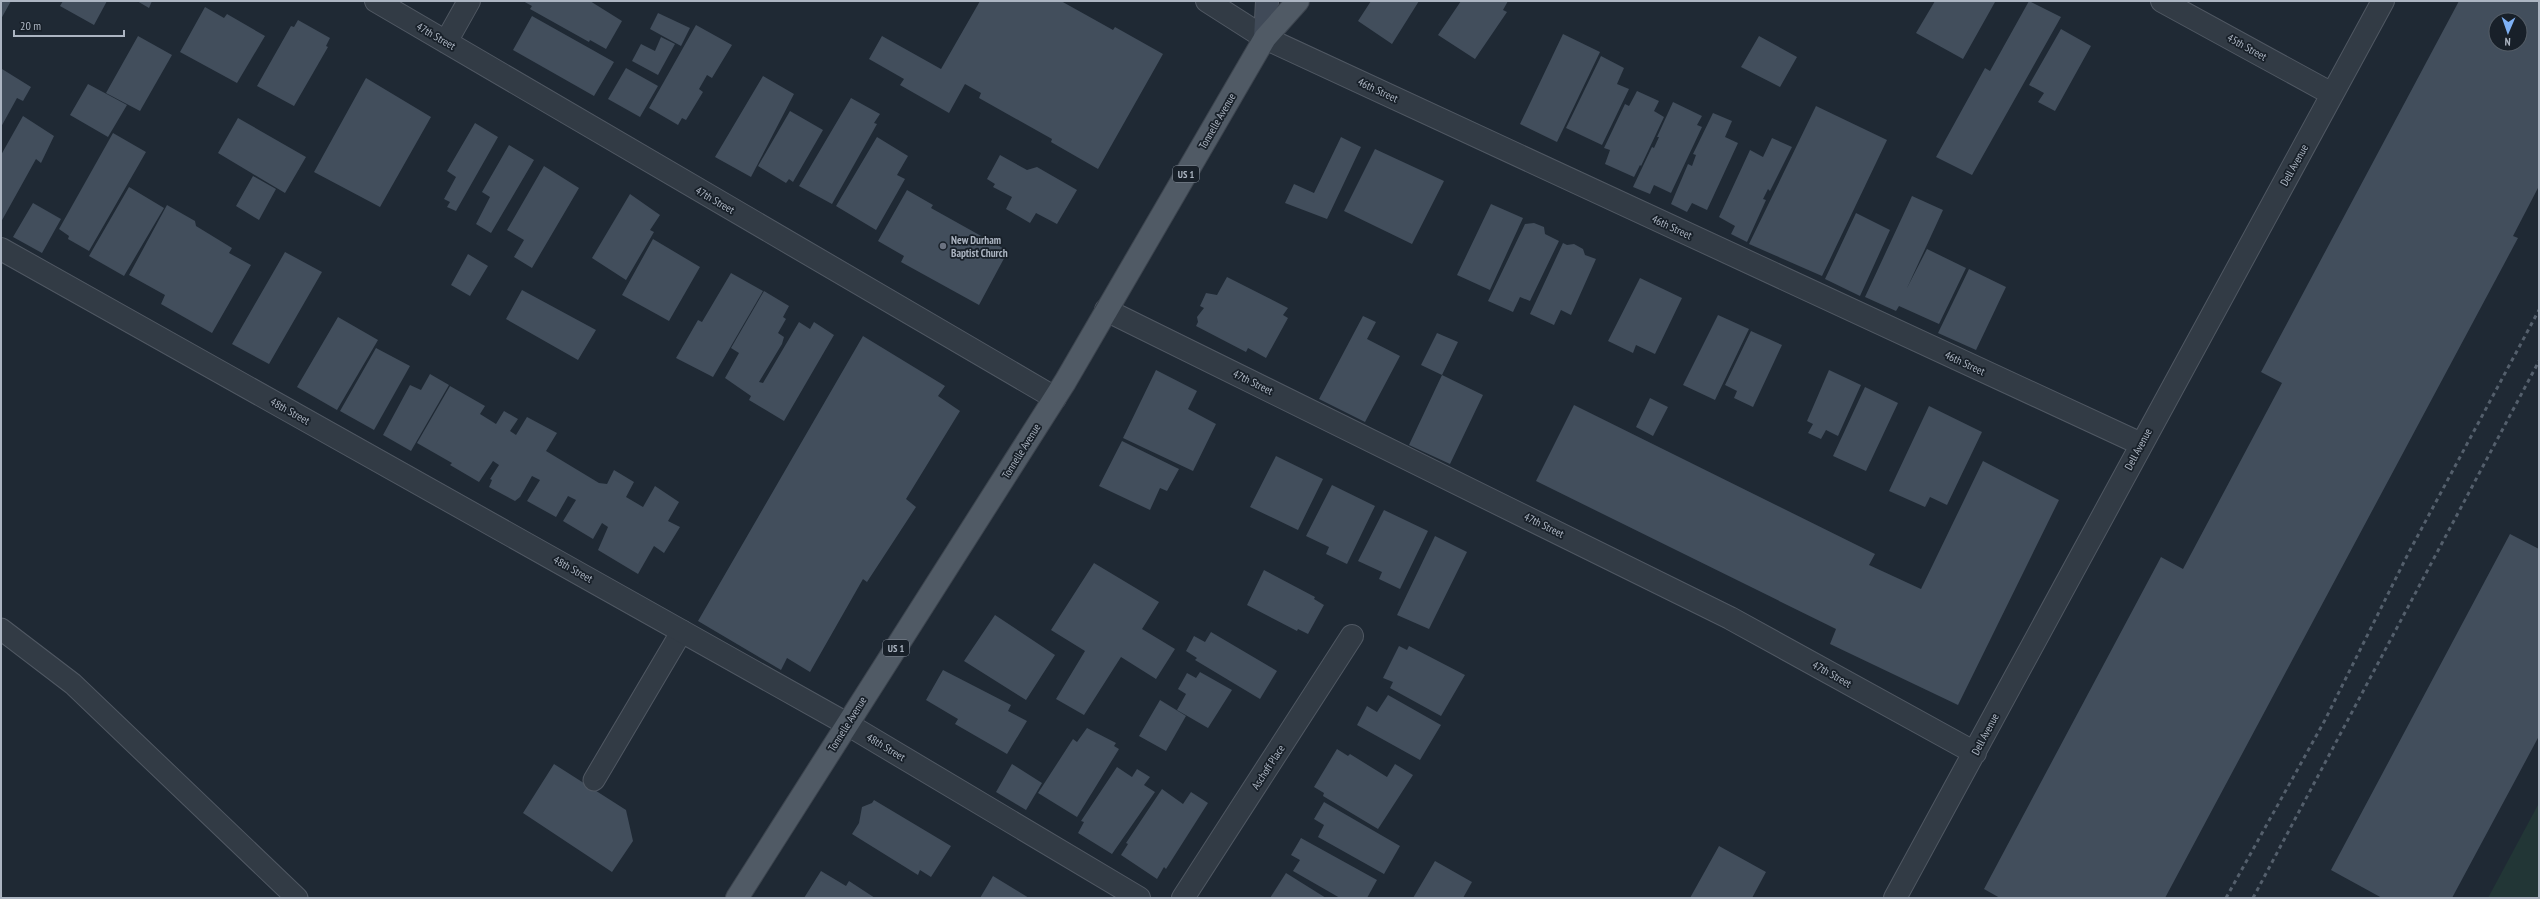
<svg xmlns="http://www.w3.org/2000/svg" width="2540" height="899" viewBox="0 0 2540 899" font-family="'PT Sans Narrow',sans-serif">
<style>
.green{fill:#223636}
.building{fill:#424e5c;fill-rule:evenodd}
.lines{fill:none;stroke-linecap:round;stroke-linejoin:round}
.lane-casing{stroke:#505863;stroke-width:23}
.street-casing{stroke:#505863;stroke-width:24}
.secondary-casing{stroke:#505863;stroke-width:24}
.primary-casing{stroke:#3c444e;stroke-width:24}
.lane{stroke:#323b45;stroke-width:21}
.street{stroke:#323b45;stroke-width:22}
.secondary{stroke:#404a58;stroke-width:22}
.primary{stroke:#505a65;stroke-width:22}
.rail{stroke:#545f6c;stroke-width:3;stroke-dasharray:4 4;stroke-linecap:butt}
.worship-dot{fill:#6b7280;stroke:#182029;stroke-width:1.5}
.labels{text-anchor:middle;stroke-width:3.5;stroke-linejoin:round;paint-order:stroke}
.shield{fill:#182029;stroke:#808894;stroke-width:1}
.shield-label{font-size:10px;font-weight:bold;fill:#acb5c2}
.street-label{font-size:11px;fill:#acb5c2;stroke:#182029}
.poi-label{font-size:11px;font-weight:bold;fill:#acb5c2;stroke:#182029;text-anchor:start}
</style>
<rect width="100%" height="100%" fill="#1f2934"/>
<path class="green" d="M2539 803V898H2488Z"/>
<path class="building" d="M1 1H11L1 19Z
M63 1H107L94 25 60 6Z
M137 1H152L149 8Z
M523 1H590L622 21 606 49 590 40 589 42 530 9 532 6Z
M980 1H1061L1113 30 1115 27 1163 54 1098 169 1051 142 1052 139 979 98 981 93 965 84 949 113 900 85 904 79 869 59 882 36 941 69Z
M1371 1H1419L1392 44 1358 21Z
M1461 1H1508L1503 10 1507 12 1475 59 1438 35Z
M1935 1 1995 2 1963 59 1916 33Z
M2029 1 2061 17 1972 175 1936 157 1985 68 1990 71Z
M2459 1H2539V186L2513 236 2518 238 2165 898H2000L1984 889 2161 557 2183 569 2282 383 2261 372ZM2496 20H2520V44H2496Z
M205 7 224 18 227 14 265 36 237 83 180 52Z
M658 13 690 28 681 46 650 29Z
M532 16 614 62 594 96 513 50Z
M298 20 330 38 326 46 328 47 294 106 257 86 291 26 294 27Z
M696 25 732 45 712 78 707 75 699 89 703 92 686 120 682 118 678 125 649 108Z
M2061 29 2091 46 2055 111 2038 102 2044 93 2029 85Z
M1563 34 1600 52 1557 142 1520 124Z
M138 36 172 55 140 111 106 93Z
M1759 36 1797 57 1780 87 1741 67Z
M661 37 675 44 658 75 632 61 641 44 655 51Z
M1601 56 1624 68 1617 84 1629 89 1602 145 1566 128Z
M626 68 658 86 640 117 608 99Z
M2 69 31 87 23 101 17 98 1 127Z
M763 76 794 94 751 177 715 157Z
M366 78 431 117 380 207 314 172Z
M88 84 127 105 108 137 70 115Z
M1637 91 1659 101 1654 111 1664 117 1641 166 1640 165 1634 177 1605 164 1610 150 1604 148 1625 104 1629 106Z
M851 98 880 114 874 123 877 124 832 204 799 186Z
M1673 102 1702 116 1697 125 1702 127 1671 193 1654 185 1650 194 1633 187 1652 147 1654 148 1659 137H1657Z
M1816 106 1887 140 1822 276 1749 244Z
M790 111 823 130 793 182 789 179 786 183 758 166Z
M1713 113 1732 121 1725 137 1738 143 1707 210 1692 203 1687 212 1671 204 1688 164 1692 166 1696 155 1693 154Z
M23 116 54 136 41 163 36 159 1 222V155Z
M238 118 306 157 285 193 218 153Z
M475 123 498 137 456 211 447 207 450 202 444 199 456 177 447 171Z
M113 133 146 152 89 251 68 239 69 236 59 229Z
M877 137 908 156 897 175 905 179 876 230 836 206Z
M1341 137 1361 147 1327 219 1285 203 1294 184 1314 193Z
M1772 138 1792 147 1770 191 1768 189 1763 199 1766 200 1747 242 1731 234 1735 226 1719 217 1750 150 1763 157Z
M509 145 534 160 491 233 476 224 490 197 482 192Z
M1375 149 1444 181 1412 244 1344 211Z
M1000 155 1027 170 1037 167 1077 190 1057 224 1036 213 1030 223 1006 209 1012 197 993 187 995 184 987 179Z
M544 166 579 188 532 268 514 257 524 240 507 230Z
M253 176 276 189 259 220 236 206Z
M129 187 164 208 124 276 89 256Z
M907 190 933 205 931 208 1008 251 979 305 901 262 904 256 878 241Z
M630 194 660 215 650 230 654 232 626 280 592 258Z
M1912 196 1943 210 1907 288 1927 249 1966 268 1939 324 1899 306 1896 311 1865 297Z
M33 203 61 219 42 253 13 237Z
M1491 204 1523 218 1490 290 1457 275Z
M167 205 195 221 196 226 232 248 229 253 251 265 212 333 161 304 165 295 129 275Z
M1856 213 1890 230 1860 296 1825 279Z
M1534 223 1544 227 1545 234 1559 241 1530 301 1520 297 1513 312 1488 301 1525 224Z
M653 239 700 267 669 321 622 295Z
M1563 243 1567 245 1574 244 1583 249 1585 255 1596 259 1571 315 1561 310 1554 325 1530 314Z
M285 252 322 272 269 364 232 344Z
M468 254 488 266 470 296 451 285Z
M1969 269 2006 287 1976 350 1938 333Z
M731 273 763 291 713 377 676 358 698 320 702 322Z
M1227 277 1288 308 1283 315 1288 318 1266 358 1248 348 1246 352 1196 326 1198 322 1197 317 1204 308 1200 306 1206 293 1217 295Z
M1640 278 1682 298 1655 354 1636 345 1633 353 1608 341Z
M522 290 596 330 578 360 506 319Z
M764 291 789 306 783 317 786 319 778 333 784 337 782 344 759 382 763 383 799 322 810 329 814 322 834 335 784 421 749 400 751 396 725 378 739 353 731 348Z
M1718 315 1749 329 1715 400 1683 385Z
M1363 316 1376 322 1367 339 1400 356 1365 422 1319 399Z
M338 317 378 340 337 410 297 387Z
M1751 331 1782 345 1753 407 1734 398 1737 391 1725 385Z
M1437 333 1458 342 1442 375 1483 395 1450 464 1409 445 1442 375 1421 365Z
M863 336 945 386 938 396 960 411 906 499 916 507 867 582 863 579 810 672 787 658 781 670 698 621Z
M376 348 410 366 374 430 340 411Z
M1156 370 1197 391 1188 409 1216 424 1193 471 1123 438Z
M1829 370 1861 385 1838 436 1826 430 1821 439 1808 433 1813 424 1807 421Z
M430 374 449 385 411 451 383 435 410 385 421 390Z
M450 386 485 406 480 414 496 424 504 411 518 419 510 431 516 435 527 417 557 433 546 451 599 483 607 484 614 470 634 482 626 497 643 507 655 486 679 502 668 521 680 527 664 553 654 546 638 574 598 550 608 527 602 523 593 539 563 521 576 500 568 496 556 517 527 501 540 480 532 476 520 497 515 501 489 487 492 480 490 479 499 465 493 461 479 482 450 465 452 463 417 443Z
M1865 387 1898 403 1866 471 1833 456Z
M1650 398 1668 407 1653 436 1636 427Z
M1574 405 1875 554 1869 565 1921 589 1983 461 2059 500 1958 705 1830 644 1836 629 1536 481Z
M1929 406 1982 432 1947 505 1930 497 1925 507 1889 491Z
M1122 441 1179 469 1167 491 1160 488 1150 510 1099 486Z
M1276 456 1323 479 1298 530 1250 507Z
M1332 485 1375 506 1347 564 1326 554 1329 547 1306 536Z
M1384 510 1428 531 1400 589 1379 579 1382 572 1358 561Z
M2510 534 2539 549V736L2452 898H2382L2331 870Z
M1435 536 1467 552 1429 629 1397 615Z
M1094 563 1159 602 1142 629 1175 649 1156 679 1121 657 1084 715 1056 699 1085 651 1051 630Z
M1264 570 1315 597 1314 599 1324 605 1308 634 1298 629 1297 631 1247 605Z
M995 615 1055 655 1026 700 964 661Z
M1211 632 1277 671 1260 699 1195 660 1197 658 1186 651 1194 636 1205 642Z
M1399 646 1407 650 1409 646 1465 675 1441 716 1390 688 1393 682 1383 678Z
M943 670 1011 705 1008 711 1027 721 1007 754 955 724 958 719 926 700Z
M1200 672 1232 690 1208 728 1177 710 1186 694 1178 689 1187 673 1196 678Z
M1388 695 1441 725 1420 760 1357 725 1367 706 1377 712Z
M1160 700 1186 716 1166 751 1139 736Z
M1087 728 1116 743 1114 746 1119 749 1077 817 1038 793 1073 739 1077 742Z
M1337 749 1348 756 1350 754 1387 777 1395 764 1413 775 1378 829 1323 796 1324 793 1314 787Z
M554 764 626 810 633 841 612 872 523 813Z
M1012 764 1042 783 1026 810 996 792Z
M1117 767 1132 777 1137 769 1150 777 1144 785 1155 792 1112 854 1078 833 1084 822 1081 821Z
M1162 789 1183 804 1191 792 1208 803 1166 869 1164 867 1157 879 1121 855 1128 844 1126 843Z
M874 800 951 846 931 877 920 870 918 875 852 834 859 823 862 807 872 803Z
M1324 802 1400 846 1384 874 1318 837 1324 825 1314 819Z
M1301 838 1377 880 1367 898H1340L1293 871 1300 860 1291 855Z
M1719 846 1766 872 1752 898H1690Z
M1435 861 1472 882 1463 898H1413Z
M821 871 846 886 849 881 875 898H804Z
M1286 873 1326 898H1270Z
M993 876 1029 898H980Z"/>
<g class="lines">
<defs>
<path id="lane" d="M1 629 73 684 297 898
M594 780 682 631"/>
<path id="street" d="M376 1 1055 398
M1207 1 1265 38 2141 444
M2162 1 2332 94
M446 42 469 1
M1 249 847 724 1139 898
M1106 310 1730 618 1975 753
M1183 898 1352 636
M1895 898 2383 1"/>
<path id="secondary" d="M1265 38 1267 1"/>
<path id="primary" d="M737 898 1065 382 1265 38 1298 1"/>
</defs>
<use href="#lane" class="lane-casing"/>
<use href="#street" class="street-casing"/>
<use href="#secondary" class="secondary-casing"/>
<use href="#primary" class="primary-casing"/>
<use href="#lane" class="lane"/>
<use href="#street" class="street"/>
<use href="#secondary" class="secondary"/>
<use href="#primary" class="primary"/>
<path class="rail" d="M2226 898 2325 720 2409 552 2539 310
M2253 898 2539 361"/>
</g>
<circle class="worship-dot" cx="943" cy="246" r="4"/>
<g class="labels">
<g class="shield">
<rect x="1173" y="166" width="26" height="16" rx="3"/>
<rect x="883" y="640" width="26" height="16" rx="3"/>
</g>
<g class="shield-label">
<text x="1186" y="178">US 1</text>
<text x="896" y="652">US 1</text>
</g>
<g class="street-label">
<text transform="translate(436 36) rotate(30)" y="4">47th Street</text>
<text transform="translate(2247 47) rotate(29)" y="4">45th Street</text>
<text transform="translate(1378 90) rotate(25)" y="4">46th Street</text>
<text transform="translate(1217 121) rotate(-60)" y="4">Tonnelle Avenue</text>
<text transform="translate(2294 165) rotate(-61)" y="4">Dell Avenue</text>
<text transform="translate(715 200) rotate(30)" y="4">47th Street</text>
<text transform="translate(1672 227) rotate(25)" y="4">46th Street</text>
<text transform="translate(1965 363) rotate(25)" y="4">46th Street</text>
<text transform="translate(1253 382) rotate(26)" y="4">47th Street</text>
<text transform="translate(290 411) rotate(29)" y="4">48th Street</text>
<text transform="translate(2138 449) rotate(-62)" y="4">Dell Avenue</text>
<text transform="translate(1021 451) rotate(-58)" y="4">Tonnelle Avenue</text>
<text transform="translate(1544 525) rotate(26)" y="4">47th Street</text>
<text transform="translate(573 569) rotate(29)" y="4">48th Street</text>
<text transform="translate(1832 674) rotate(29)" y="4">47th Street</text>
<text transform="translate(847 724) rotate(-58)" y="4">Tonnelle Avenue</text>
<text transform="translate(1985 734) rotate(-62)" y="4">Dell Avenue</text>
<text transform="translate(886 747) rotate(31)" y="4">48th Street</text>
<text transform="translate(1268 767) rotate(-57)" y="4">Aschoff Place</text>
</g>
<g class="poi-label">
<text x="951" y="244">New Durham<tspan x="951" dy="13">Baptist Church</tspan></text>
</g>
</g>
<rect width="2540" height="899" fill="none" stroke="#acb5c2" stroke-width="4"/>
<g transform="translate(2508 32) rotate(182)"><circle r="19" fill="#182029" stroke="#535c66"/>
<path d="M0-3L7 15L0 10L-7 15Z" fill="#7eb1f5"/>
<text y="-6" font-size="11" font-weight="bold" text-anchor="middle" fill="#acb5c2">N</text>
</g>
<path d="M14 30v6h110v-6" fill="none" stroke="#acb5c2" stroke-width="2"/>
<text x="20" y="30" font-size="12" fill="#acb5c2" stroke="#182029" stroke-width="3" paint-order="stroke">20 m</text>
</svg>
